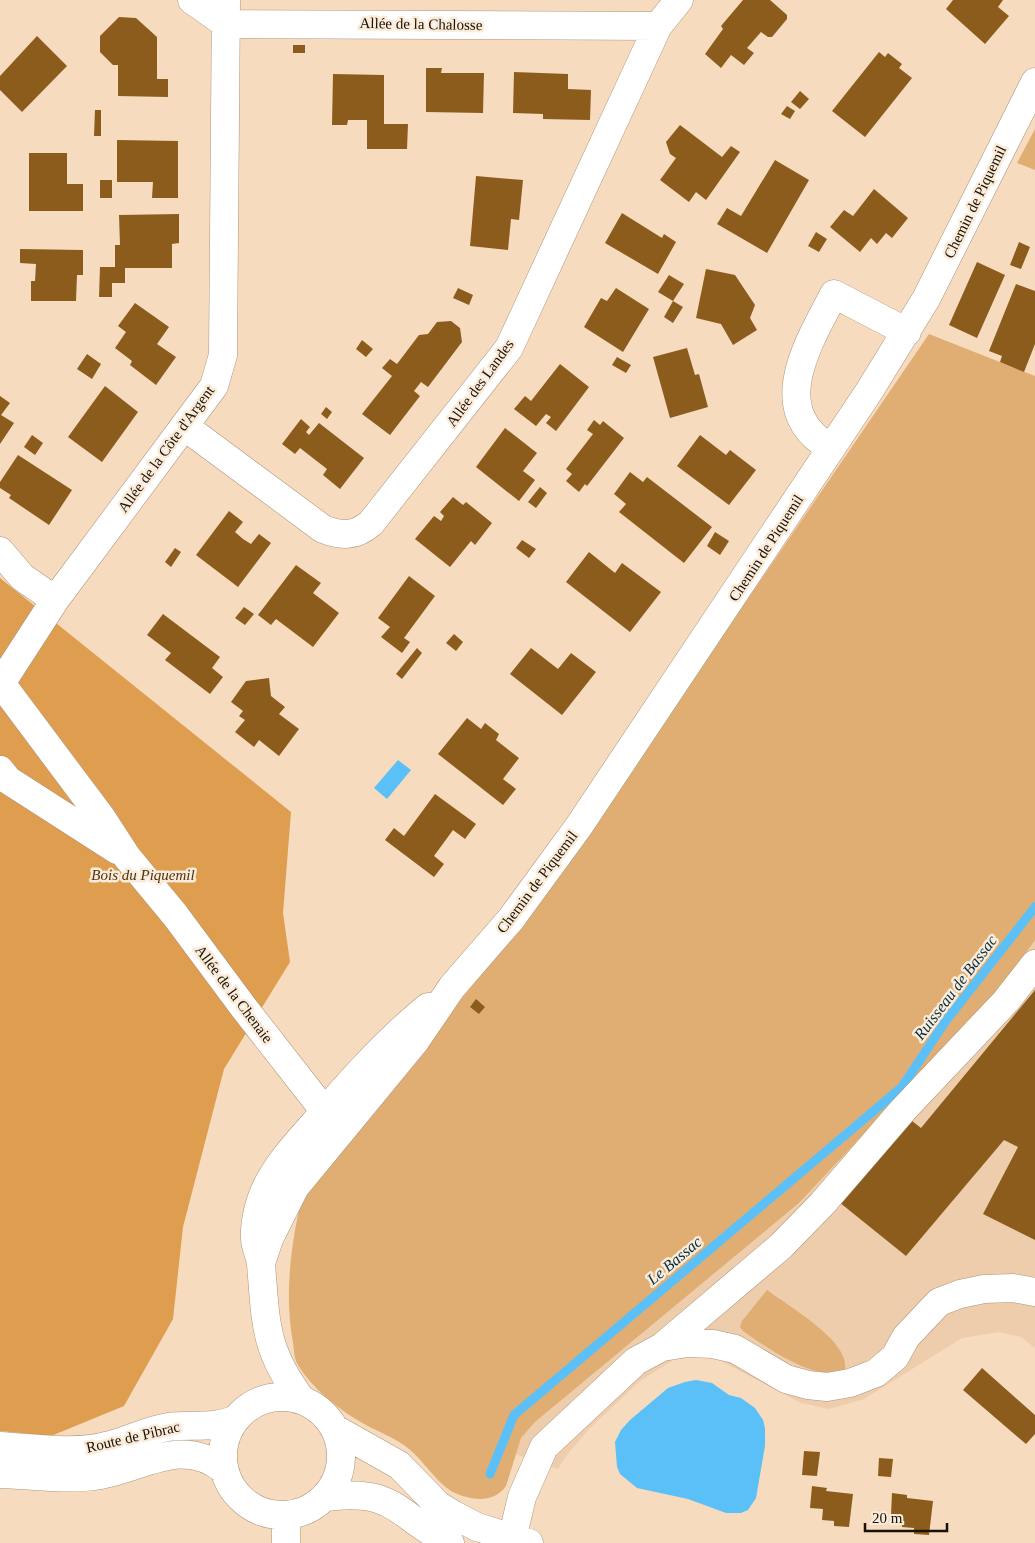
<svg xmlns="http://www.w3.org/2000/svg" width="1035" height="1543" viewBox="0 0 1035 1543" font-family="'Times New Roman',serif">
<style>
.built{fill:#edcdab}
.green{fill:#e0ad73}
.forest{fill:#df9e4f}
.water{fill:#5bc0f7}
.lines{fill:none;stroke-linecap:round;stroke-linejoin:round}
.stream{stroke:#5bc0f7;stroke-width:9}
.building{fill:#8c5c1d}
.minor-casing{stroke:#ad957a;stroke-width:29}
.minor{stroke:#fff;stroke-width:28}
.labels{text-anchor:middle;stroke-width:5;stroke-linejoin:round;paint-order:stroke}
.street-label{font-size:15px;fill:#1a1107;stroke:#fbebd9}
.park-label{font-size:15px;font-style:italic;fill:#4d3210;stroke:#fbebd9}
.water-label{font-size:16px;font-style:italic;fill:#002d43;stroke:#fbebd9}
</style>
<rect width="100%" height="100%" fill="#f6dbbf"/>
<path class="built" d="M1035 940V1348L1021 1337 999 1332 962 1338 864 1399 829 1409 801 1403 719 1360 706 1356 675 1359 640 1381 589 1429 566 1456 558 1469 515 1454 521 1438 535 1422 799 1203 999 990Z"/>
<path class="green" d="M1035 129V170L1017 163Z
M929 334 1035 376V940L999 990 799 1203 535 1422 521 1438 506 1486C494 1503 473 1501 455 1493 439 1486 423 1460 409 1449 395 1437 375 1431 359 1421 337 1408 311 1387 298 1365 294 1359 294 1349 293 1343 284 1294 291 1244 302 1196L544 897Z
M767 1290C788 1306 850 1341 845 1369 821 1386 764 1346 743 1331L740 1327 742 1321Z"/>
<path class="forest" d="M0 578 291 812 283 913 290 962 224 1069 183 1227 173 1319 124 1406 51 1436 0 1431Z"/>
<path class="water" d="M398 760 411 770 387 799 374 788Z
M696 1380 712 1383 729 1395 741 1398 755 1408 763 1420 765 1428V1446L756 1498 748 1510 741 1513H726L688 1499 637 1488 620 1474 617 1467 615 1442 621 1430 630 1420 668 1388 685 1382Z"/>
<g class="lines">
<path class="stream" d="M490 1474 514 1415 902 1087 945 1022 1035 907"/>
</g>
<path class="building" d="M743 0H770L787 15V19L772 37H768L761 32 747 48 754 53 744 65 731 55 721 68 705 54 723 29 721 26Z
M953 0H1003L998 7 1009 16 985 44 946 9Z
M119 17 136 18 157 37V79H168V97L118 96V65H113L100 52V36Z
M37 36 67 66 22 112 0 90V76Z
M293 45H305V53H293Z
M879 52 885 57 888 53 902 64 899 68 912 78 865 137 832 111Z
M426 68H442L441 73H484L483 113 426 112Z
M514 72 568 74V89L591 90 590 120 543 119V114L513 113Z
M333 74 384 75V124H408L407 149H367V120H348L347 125H332Z
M800 91 809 99 800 109 791 102Z
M787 106 795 111 790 119 781 114Z
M95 110H101V136H94Z
M680 125 722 157 731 146 740 152 706 200 696 192 689 202 660 180 676 158 670 154 666 142Z
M117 140 178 141V198H152L153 182H117Z
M29 153H67V184H83V211H29Z
M775 160 809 180 767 253 717 224 727 208 741 216Z
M476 176 523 180 519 220 511 219 508 250 470 246Z
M100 180H112V198H100Z
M874 189 908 218 892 238 886 233 877 244 871 238 860 252 830 227 844 210 853 216Z
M622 213 662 238 664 234 676 242 658 274 605 243Z
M179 214V243L172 244V268H125V283H112V297H99L100 267H115V245H120L119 215Z
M816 232 827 239 819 252 808 246Z
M1019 242 1030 247 1021 269 1010 265Z
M20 249 83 250V275H77L76 301H31V281H35L36 264 20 263Z
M977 262 1005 275 977 338 949 325Z
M706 269 735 275 755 305 750 318 757 330 733 345 721 324 696 318Z
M669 275 684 284 673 301 658 292Z
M1016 284 1035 291V344L1024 372 1000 362 1002 356 989 351Z
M458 288 473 295 469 305 453 298Z
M616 288 649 309 623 352 584 327 601 298 607 301Z
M673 301 683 307 673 323 664 317Z
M135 303 169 327 157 344 176 357 156 385 130 365 132 361 115 348 126 332 118 326Z
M451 321 460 328 462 342 428 387 421 382 414 391 420 396 390 435 362 414 392 376 382 368 390 359 397 364 419 335 428 334 437 322Z
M362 340 373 349 366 357 356 349Z
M687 348 695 375 699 374 708 407 670 418 653 357Z
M87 354 101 364 92 379 77 369Z
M617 357 631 365 626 373 612 365Z
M560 364 589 387 556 431 546 423 551 417 546 414 536 426 514 409 525 396 531 401Z
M105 386 138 412 102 462 68 437Z
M0 396 10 403 1 415 14 423 0 444Z
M326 407 332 412 327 419 321 414Z
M301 419 310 427 306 432 309 435 319 423 364 458 340 489 323 475 327 469 300 448 295 454 282 444Z
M594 420 600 425 603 421 624 438 587 486 585 484 579 492 566 481 572 474 566 469 593 434 587 430Z
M505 428 537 453 523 471 535 480 519 501 476 467Z
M32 435 43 443 35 455 24 447Z
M700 435 726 455 730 450 756 470 729 505 677 466Z
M18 455 72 490 49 525 9 498 11 495 0 488V482Z
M630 472 643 482 647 477 712 527 684 563 619 512 626 504 614 494Z
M540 487 547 493 536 508 528 502Z
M453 497 463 505 466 502 492 523 475 545 471 541 450 567 415 539 434 516 441 521 444 516 440 512Z
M229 511 243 522 235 532 243 539 251 544 259 534 271 543 238 587 196 555Z
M715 532 729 541 720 555 707 546Z
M522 540 536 549 529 558 516 548Z
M175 548 181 552 171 567 165 562Z
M589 552 615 573 622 563 661 592 630 632 566 582Z
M296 565 321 583 313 593 339 613 313 647 276 619 271 625 258 615Z
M409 576 435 596 404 638 410 642 402 653 381 637 390 627 378 618Z
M244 607 254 614 245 625 235 618Z
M163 614 220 657 212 668 223 677 210 694 165 660 171 653 147 635Z
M454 634 463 642 456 651 446 643Z
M417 648 422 653 402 679 396 674Z
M531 648 558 669 571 653 596 672 562 715 510 674Z
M269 678 271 696 285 707 279 714 299 729 279 756 259 740 254 747 235 732 245 720 239 716 243 711 231 702 246 681Z
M467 718 481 729 485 723 499 734 496 740 519 758 503 779 516 789 503 805 438 754Z
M435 794 476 824 465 839 453 830 434 856 444 864 434 877 385 840 394 828 404 836Z
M1035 990V1240L983 1214 1018 1147 1004 1140 906 1256 839 1202 907 1117 921 1128Z
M476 999 485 1007 479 1014 470 1007Z
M982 1368 1035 1415V1434L1026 1444 963 1390Z
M804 1451 820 1452 817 1476 802 1475Z
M879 1458 893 1459 891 1477 878 1476Z
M812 1486 827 1488 826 1491 853 1494 849 1527 834 1526V1521L822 1520 823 1509 810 1508Z
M892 1493 907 1495V1498L933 1501 929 1535 914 1534V1528L902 1527 903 1517 891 1515Z"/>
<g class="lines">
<defs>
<path id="minor" d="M192 0 226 24 658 26
M184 426 323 529C341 536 355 537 371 523L509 348 658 26 679 0
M831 448C765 411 809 342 834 294L907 332
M0 551 22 577 55 600
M0 682 101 817 127 857 175 915 244 1008 319 1104 346 1124
M0 685 55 600 214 386 223 355 226 0
M0 770 8 780 117 850
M261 1263 269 1239 295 1187 416 1040 452 987 511 919 579 826 868 393 926 299 1035 82
M662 1347 781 1246 822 1204 903 1110 1006 1001 1035 964
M223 1456a59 59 0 1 1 118 0a59 59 0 1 1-118 0Z
M301 1399C264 1349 266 1323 261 1264 260 1255 255 1247 255 1238 254 1224 259 1203 265 1190 276 1166 294 1146 312 1126 348 1084 385 1042 428 1007
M335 1429 399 1465 438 1505 454 1515 477 1527 529 1543
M0 1446C35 1448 76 1455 110 1445 130 1440 148 1430 168 1427 191 1424 215 1429 236 1419
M0 1474C30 1475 63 1480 93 1476 139 1471 181 1434 224 1470
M326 1497C396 1488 396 1515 450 1543
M286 1515V1543
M512 1539 522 1497 544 1447 636 1361 662 1347 688 1343 713 1344 735 1349 786 1379 808 1385 827 1387 850 1383 876 1373 895 1357 906 1337 939 1302 960 1294 984 1289 1013 1288 1035 1292"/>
</defs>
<use href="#minor" class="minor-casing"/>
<use href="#minor" class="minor"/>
</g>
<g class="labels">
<g class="street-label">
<text transform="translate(421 24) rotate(1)" y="5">Allée de la Chalosse</text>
<text transform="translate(975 202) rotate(-64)" y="5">Chemin de Piquemil</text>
<text transform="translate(480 383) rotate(-54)" y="5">Allée des Landes</text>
<text transform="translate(166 449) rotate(-54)" y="5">Allée de la Côte d'Argent</text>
<text transform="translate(766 548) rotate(-57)" y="5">Chemin de Piquemil</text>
<text transform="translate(537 882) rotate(-53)" y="5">Chemin de Piquemil</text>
<text transform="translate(234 994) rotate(53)" y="5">Allée de la Chenaie</text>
<text transform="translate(133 1437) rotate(-13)" y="5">Route de Pibrac</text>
</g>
<g class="park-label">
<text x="143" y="880">Bois du Piquemil</text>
</g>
<g class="water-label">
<text transform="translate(955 987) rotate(-53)" y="6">Ruisseau de Bassac</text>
<text transform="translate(674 1260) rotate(-40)" y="6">Le Bassac</text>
</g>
</g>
<path d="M865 1523v8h82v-8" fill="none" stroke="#1a1107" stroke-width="2.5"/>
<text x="872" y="1523" font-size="15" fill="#1a1107" stroke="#fbebd9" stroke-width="4" paint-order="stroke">20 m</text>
</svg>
